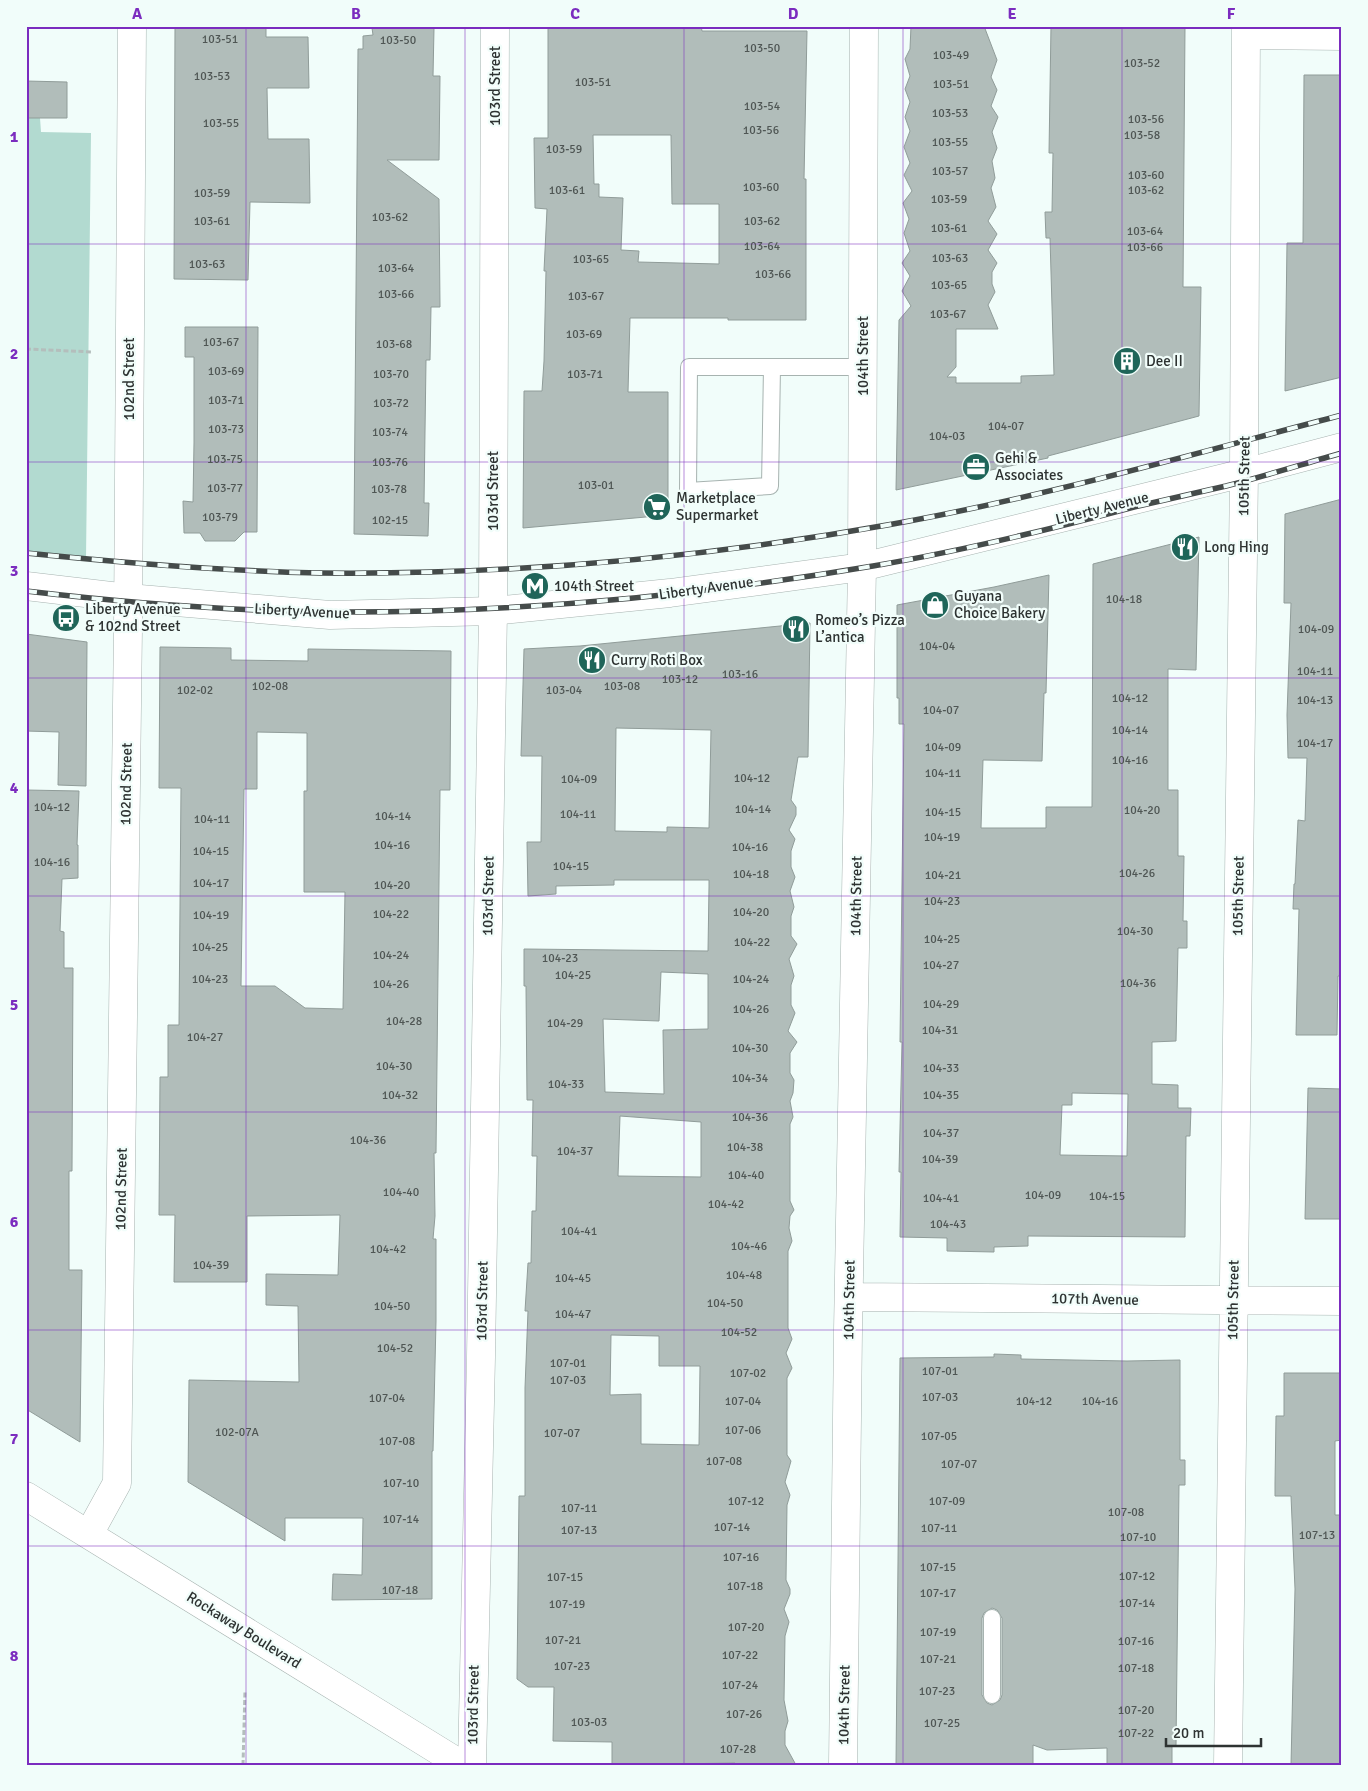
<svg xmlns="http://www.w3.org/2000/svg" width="1368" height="1791" viewBox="0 0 1368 1791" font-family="Signika,sans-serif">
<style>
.green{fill:#b2dad0}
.building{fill:#b1bdba;stroke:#909c99;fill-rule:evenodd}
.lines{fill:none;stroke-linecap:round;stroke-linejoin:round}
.service-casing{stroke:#a7b3b0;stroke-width:18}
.minor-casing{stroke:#a7b3b0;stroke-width:29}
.tertiary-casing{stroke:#a7b3b0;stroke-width:29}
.primary-casing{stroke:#a7b3b0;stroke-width:29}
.path{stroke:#b4bebc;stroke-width:3;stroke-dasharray:5 2.5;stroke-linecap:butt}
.service{stroke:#fff;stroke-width:16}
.minor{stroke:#fff;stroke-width:28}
.tertiary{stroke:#fff;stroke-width:28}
.primary{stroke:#fff;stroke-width:28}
.rail-casing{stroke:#454b4a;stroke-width:5.5}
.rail{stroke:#f1fdfa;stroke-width:4;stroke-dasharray:11;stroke-linecap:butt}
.grid{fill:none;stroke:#7b2cbf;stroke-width:1;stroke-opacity:0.55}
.labels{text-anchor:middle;stroke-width:4.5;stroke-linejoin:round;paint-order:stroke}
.number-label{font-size:12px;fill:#4f5654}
.street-label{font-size:15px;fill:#2e3332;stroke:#f1fdfa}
.poi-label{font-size:15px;fill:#2e3332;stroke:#f1fdfa;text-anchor:start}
.neatline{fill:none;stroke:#7b2cbf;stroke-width:2}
.grid-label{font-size:16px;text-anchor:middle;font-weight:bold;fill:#7b2cbf}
</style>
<rect width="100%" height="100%" fill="#f1fdfa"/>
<path class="green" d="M26 118H40L41 132 91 133 86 559 26 553Z"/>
<path class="building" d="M175 26H266V37H308L309 88H267L268 139H309L310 203 250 202 248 280 174 279Z
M548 26H701L702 31H807L804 179H806V320H728V318H630L628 392H668V515L523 528 524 391H542L544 361 546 271H544L547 209 535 208 534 138H548ZM593 135H671L672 204H719V264L638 262 639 251 621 250 623 198 599 197V184H594Z
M911 26H984L997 60 991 77 997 90 991 106 998 117 992 132 997 148 992 161 995 178 991 188 996 207 988 221 997 234 988 250 997 263 992 272V284L995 292 988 305 998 329H956V367L947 377H956V383H1021V376L1054 375 1050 238H1046L1045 212H1052L1053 153H1049L1051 26H1185L1183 287H1201L1199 416 1048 456V458L896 490 899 320 911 306 902 291 910 276 902 263 910 251 904 233 909 219 903 203 912 191 904 175 910 163 904 147 910 131 905 117 910 102 905 89 910 76 905 59 910 49Z
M372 28H434L433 76H440L439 160H387L439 199 440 307H431L430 360H426L424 503H429L428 536 354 534 358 49H363V36L373 35Z
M1304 75H1342V377L1285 391 1287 243H1303Z
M26 81 67 82V118H26Z
M185 327H258L257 532H244L235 541H205L200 533H184L183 501 193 502 194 443V357H185Z
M1342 499V970H1340V976H1338L1337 1035H1296L1299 909H1293L1294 884H1295L1298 820 1305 821 1307 758H1288L1287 715 1291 603H1284L1285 514Z
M1199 537 1196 670 1168 669V790H1178V856H1184L1183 921H1187V948H1178L1176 1041 1152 1042V1084L1178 1085V1108H1191L1190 1136H1186L1185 1237 1028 1236V1246L994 1247V1252L947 1251V1238L900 1237 901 1172H899L902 1042H900L904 724H899V698H897V605L994 587 1049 575 1046 693H1044L1042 761 983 760 981 828H1046V807H1092L1093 564ZM1072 1093 1128 1094 1127 1156 1060 1155 1062 1105H1072Z
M810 623 808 757H798L791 800 796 807V815L789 830 795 839 791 851V867L795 877 790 891 794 907 791 916V936L797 944 789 959 794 976 791 985V1005L795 1013 788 1031 797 1042 790 1053V1073L794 1080 793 1093 790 1101 793 1117 790 1124V1201L794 1210 790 1216 789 1228 792 1241 788 1251V1328L792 1339 786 1353 792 1368 787 1378V1455L791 1461 785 1482 790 1495 787 1505 786 1580 790 1589V1594L784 1609 789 1622 785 1636 784 1700 788 1721 785 1731V1745L796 1765H735V1763L612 1765V1742L553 1741 554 1687H528L517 1679 519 1496H525V1388L528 1311H525L528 1263H531L532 1211H536L537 1156H532L533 1100H527L526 986H524V949L708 951 709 887V880H614V885L556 886V894L528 896 527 842H541L542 756H521L524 649 580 646ZM616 728 711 730 709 828 667 827V832L615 831ZM661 972 708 974V1029L663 1030 664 1094 605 1092 603 1019 659 1021ZM620 1116 701 1122V1177L618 1176ZM611 1335 659 1336V1366H700L699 1445 641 1444V1394L610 1395Z
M26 634 87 642 86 786 58 785 59 732 26 731Z
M160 647 231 648V660L308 661V649L451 651 450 790H440L436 1153H434L435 1216 433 1239H436V1321L433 1451H432V1599L332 1600 333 1574 362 1575 363 1518H285V1541L188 1482 189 1380 299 1382 298 1306 266 1305V1274L338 1275 340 1215 247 1216V1282H174L175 1215H159L160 1077H168V1025H179L181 788H159ZM257 732 307 733V791H304V892H345L343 1009 305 1008 275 986H241L244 789H257Z
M26 790 79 791 77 845H78V878L62 879 60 931 64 932V968H73L72 1171H69V1270H82L80 1442 26 1409Z
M1308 1088 1342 1089V1219H1305Z
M994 1354 1021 1355V1359L1127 1361 1180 1360V1460H1185V1485H1179L1176 1746H1172V1765H1107V1748L1047 1750 1033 1745V1765H896L900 1358 994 1357ZM992 1608 997 1610 1002 1618V1695L1000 1700 992 1705 987 1703 982 1695V1618L984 1613Z
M1284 1373H1342V1440L1335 1441V1515H1342V1765H1291L1295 1589 1291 1496H1275V1484L1276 1416H1284Z"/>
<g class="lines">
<defs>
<path id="service" d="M772 367 770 486 688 491 689 367H863
M992 1695V1618"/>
<path id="minor" d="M1246 35 1342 36
M849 1297 1342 1301
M89 1534 117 1483 128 628 132 26
M472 1765 481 1357 493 611 495 26
M843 1765 848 1331 862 567 864 26
M1228 1765 1244 473 1246 26"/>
<path id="tertiary" d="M26 586 128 598 330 615 493 611 670 593 862 567 1244 473 1342 447"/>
<path id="primary" d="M26 1496 462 1765"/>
</defs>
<use href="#service" class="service-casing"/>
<use href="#minor" class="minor-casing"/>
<use href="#tertiary" class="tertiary-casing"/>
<use href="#primary" class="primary-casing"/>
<path class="path" d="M26 349 93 352
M243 1765 245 1690"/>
<use href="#service" class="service"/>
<use href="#minor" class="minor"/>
<use href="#tertiary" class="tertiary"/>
<use href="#primary" class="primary"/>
<defs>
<path id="rail" d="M26 553C124 563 222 571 320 573 512 575 704 558 893 524 1044 497 1193 454 1342 415
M26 591C128 603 231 611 333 612 514 613 695 596 873 566 961 551 1048 530 1134 507 1165 500 1195 493 1226 486 1265 476 1303 464 1342 453"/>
</defs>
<use href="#rail" class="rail-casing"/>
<use href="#rail" class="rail"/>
</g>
<path class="grid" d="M246 26V1765M465 26V1765M684 26V1765M903 26V1765M1122 26V1765M26 244H1342M26 462H1342M26 678H1342M26 896H1342M26 1112H1342M26 1330H1342M26 1546H1342"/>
<defs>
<symbol id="building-disc" viewBox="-11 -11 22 22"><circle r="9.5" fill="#1f6559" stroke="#f1fdfa"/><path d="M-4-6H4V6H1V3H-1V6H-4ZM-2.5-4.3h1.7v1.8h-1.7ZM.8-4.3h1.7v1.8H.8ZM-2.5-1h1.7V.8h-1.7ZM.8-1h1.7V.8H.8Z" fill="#fff"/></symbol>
<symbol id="office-disc" viewBox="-11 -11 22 22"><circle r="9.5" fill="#1f6559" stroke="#f1fdfa"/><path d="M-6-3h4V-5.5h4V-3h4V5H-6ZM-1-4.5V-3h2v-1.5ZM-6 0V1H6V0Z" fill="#fff"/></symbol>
<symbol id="supermarket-disc" viewBox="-11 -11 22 22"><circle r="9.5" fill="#1f6559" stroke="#f1fdfa"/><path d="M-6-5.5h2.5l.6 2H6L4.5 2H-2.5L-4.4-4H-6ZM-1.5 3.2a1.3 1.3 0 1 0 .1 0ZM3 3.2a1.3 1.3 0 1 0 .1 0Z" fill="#fff"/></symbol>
<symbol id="restaurant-disc" viewBox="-11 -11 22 22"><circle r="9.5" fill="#1f6559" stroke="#f1fdfa"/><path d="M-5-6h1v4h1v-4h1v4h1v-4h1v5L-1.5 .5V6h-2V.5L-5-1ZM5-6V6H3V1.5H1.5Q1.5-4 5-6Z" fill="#fff"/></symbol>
<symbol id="metro-disc" viewBox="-11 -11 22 22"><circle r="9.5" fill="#1f6559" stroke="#f1fdfa"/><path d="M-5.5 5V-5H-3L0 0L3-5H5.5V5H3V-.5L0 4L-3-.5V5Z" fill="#fff"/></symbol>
<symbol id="shop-disc" viewBox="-11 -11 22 22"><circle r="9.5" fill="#1f6559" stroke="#f1fdfa"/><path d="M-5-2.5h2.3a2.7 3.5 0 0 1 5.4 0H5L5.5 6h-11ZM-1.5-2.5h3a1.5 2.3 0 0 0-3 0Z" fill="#fff"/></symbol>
<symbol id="bus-disc" viewBox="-11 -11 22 22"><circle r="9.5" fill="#1f6559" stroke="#f1fdfa"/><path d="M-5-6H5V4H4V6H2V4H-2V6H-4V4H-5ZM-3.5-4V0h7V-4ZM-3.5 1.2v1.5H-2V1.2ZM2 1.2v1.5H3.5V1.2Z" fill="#fff"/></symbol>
</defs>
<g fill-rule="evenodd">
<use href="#building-disc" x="1111" y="345" width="32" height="32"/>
<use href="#office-disc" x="960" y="451" width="32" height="32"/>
<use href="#supermarket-disc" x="641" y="491" width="32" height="32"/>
<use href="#restaurant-disc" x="1169" y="531" width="32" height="32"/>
<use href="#metro-disc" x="519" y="570" width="32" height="32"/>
<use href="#shop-disc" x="919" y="589" width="32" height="32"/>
<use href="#bus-disc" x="50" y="602" width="32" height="32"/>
<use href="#restaurant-disc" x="780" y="613" width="32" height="32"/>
<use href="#restaurant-disc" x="576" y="644" width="32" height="32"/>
</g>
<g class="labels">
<g class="number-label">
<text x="220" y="43">103-51</text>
<text x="398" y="44">103-50</text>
<text x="762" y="52">103-50</text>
<text x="951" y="59">103-49</text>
<text x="1142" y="67">103-52</text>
<text x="212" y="80">103-53</text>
<text x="593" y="86">103-51</text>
<text x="951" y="88">103-51</text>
<text x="762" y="110">103-54</text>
<text x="950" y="117">103-53</text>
<text x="1146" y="123">103-56</text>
<text x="221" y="127">103-55</text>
<text x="761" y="134">103-56</text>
<text x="1142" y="139">103-58</text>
<text x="950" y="146">103-55</text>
<text x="564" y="153">103-59</text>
<text x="950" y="175">103-57</text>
<text x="1146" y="179">103-60</text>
<text x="761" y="191">103-60</text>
<text x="567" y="194">103-61</text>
<text x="1146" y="194">103-62</text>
<text x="212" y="197">103-59</text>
<text x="949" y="203">103-59</text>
<text x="390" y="221">103-62</text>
<text x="212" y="225">103-61</text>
<text x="762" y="225">103-62</text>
<text x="949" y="232">103-61</text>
<text x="1145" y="235">103-64</text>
<text x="762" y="250">103-64</text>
<text x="1145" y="251">103-66</text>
<text x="950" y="262">103-63</text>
<text x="591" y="263">103-65</text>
<text x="207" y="268">103-63</text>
<text x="396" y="272">103-64</text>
<text x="773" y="278">103-66</text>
<text x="949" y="289">103-65</text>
<text x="396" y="298">103-66</text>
<text x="586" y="300">103-67</text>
<text x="948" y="318">103-67</text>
<text x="584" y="338">103-69</text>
<text x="221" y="346">103-67</text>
<text x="394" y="348">103-68</text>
<text x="226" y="375">103-69</text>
<text x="391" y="378">103-70</text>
<text x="585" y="378">103-71</text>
<text x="226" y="404">103-71</text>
<text x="391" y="407">103-72</text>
<text x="1006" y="430">104-07</text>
<text x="226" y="433">103-73</text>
<text x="390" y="436">103-74</text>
<text x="947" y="440">104-03</text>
<text x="225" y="463">103-75</text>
<text x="390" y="466">103-76</text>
<text x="596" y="489">103-01</text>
<text x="225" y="492">103-77</text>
<text x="389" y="493">103-78</text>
<text x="220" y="521">103-79</text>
<text x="390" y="524">102-15</text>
<text x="1124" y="603">104-18</text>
<text x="1316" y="633">104-09</text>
<text x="937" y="650">104-04</text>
<text x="1315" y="675">104-11</text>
<text x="740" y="678">103-16</text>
<text x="680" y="683">103-12</text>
<text x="270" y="690">102-08</text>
<text x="622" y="690">103-08</text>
<text x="195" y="694">102-02</text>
<text x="564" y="694">103-04</text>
<text x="1130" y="702">104-12</text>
<text x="1315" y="704">104-13</text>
<text x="941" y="714">104-07</text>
<text x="1130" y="734">104-14</text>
<text x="1315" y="747">104-17</text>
<text x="943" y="751">104-09</text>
<text x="1130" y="764">104-16</text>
<text x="943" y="777">104-11</text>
<text x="752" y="782">104-12</text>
<text x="579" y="783">104-09</text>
<text x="52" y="811">104-12</text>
<text x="753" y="813">104-14</text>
<text x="1142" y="814">104-20</text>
<text x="943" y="816">104-15</text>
<text x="578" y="818">104-11</text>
<text x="393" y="820">104-14</text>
<text x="212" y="823">104-11</text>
<text x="942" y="841">104-19</text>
<text x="392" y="849">104-16</text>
<text x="750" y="851">104-16</text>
<text x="211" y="855">104-15</text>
<text x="52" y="866">104-16</text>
<text x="571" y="870">104-15</text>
<text x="1137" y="877">104-26</text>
<text x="751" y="878">104-18</text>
<text x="943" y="879">104-21</text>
<text x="211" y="887">104-17</text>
<text x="392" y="889">104-20</text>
<text x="942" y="905">104-23</text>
<text x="751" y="916">104-20</text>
<text x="391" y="918">104-22</text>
<text x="211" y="919">104-19</text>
<text x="1135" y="935">104-30</text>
<text x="942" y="943">104-25</text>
<text x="752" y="946">104-22</text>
<text x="210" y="951">104-25</text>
<text x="391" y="959">104-24</text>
<text x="560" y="962">104-23</text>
<text x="941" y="969">104-27</text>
<text x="573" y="979">104-25</text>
<text x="210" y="983">104-23</text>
<text x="751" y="983">104-24</text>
<text x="1138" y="987">104-36</text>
<text x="391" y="988">104-26</text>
<text x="941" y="1008">104-29</text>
<text x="751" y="1013">104-26</text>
<text x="404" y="1025">104-28</text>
<text x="565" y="1027">104-29</text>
<text x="940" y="1034">104-31</text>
<text x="205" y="1041">104-27</text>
<text x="750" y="1052">104-30</text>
<text x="394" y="1070">104-30</text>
<text x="941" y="1072">104-33</text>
<text x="750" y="1082">104-34</text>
<text x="566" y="1088">104-33</text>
<text x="400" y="1099">104-32</text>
<text x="941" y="1099">104-35</text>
<text x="750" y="1121">104-36</text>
<text x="941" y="1137">104-37</text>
<text x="368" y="1144">104-36</text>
<text x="745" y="1151">104-38</text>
<text x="575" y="1155">104-37</text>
<text x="940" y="1163">104-39</text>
<text x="746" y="1179">104-40</text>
<text x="401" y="1196">104-40</text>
<text x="1043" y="1199">104-09</text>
<text x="1107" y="1200">104-15</text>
<text x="941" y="1202">104-41</text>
<text x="726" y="1208">104-42</text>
<text x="948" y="1228">104-43</text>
<text x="579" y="1235">104-41</text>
<text x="749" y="1250">104-46</text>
<text x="388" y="1253">104-42</text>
<text x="211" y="1269">104-39</text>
<text x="744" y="1279">104-48</text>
<text x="573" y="1282">104-45</text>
<text x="725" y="1307">104-50</text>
<text x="392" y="1310">104-50</text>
<text x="573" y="1318">104-47</text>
<text x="739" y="1336">104-52</text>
<text x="395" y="1352">104-52</text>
<text x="568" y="1367">107-01</text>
<text x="940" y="1375">107-01</text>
<text x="748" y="1377">107-02</text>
<text x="568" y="1384">107-03</text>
<text x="940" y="1401">107-03</text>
<text x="387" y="1402">107-04</text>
<text x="743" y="1405">107-04</text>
<text x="1034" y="1405">104-12</text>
<text x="1100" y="1405">104-16</text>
<text x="743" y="1434">107-06</text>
<text x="237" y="1436">102-07A</text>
<text x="562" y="1437">107-07</text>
<text x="939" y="1440">107-05</text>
<text x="397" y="1445">107-08</text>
<text x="724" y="1465">107-08</text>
<text x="959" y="1468">107-07</text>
<text x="401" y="1487">107-10</text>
<text x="746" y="1505">107-12</text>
<text x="947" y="1505">107-09</text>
<text x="579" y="1512">107-11</text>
<text x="1126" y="1516">107-08</text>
<text x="401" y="1523">107-14</text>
<text x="732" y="1531">107-14</text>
<text x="939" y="1532">107-11</text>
<text x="579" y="1534">107-13</text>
<text x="1317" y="1539">107-13</text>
<text x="1138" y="1541">107-10</text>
<text x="741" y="1561">107-16</text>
<text x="938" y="1571">107-15</text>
<text x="1137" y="1580">107-12</text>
<text x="565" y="1581">107-15</text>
<text x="745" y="1590">107-18</text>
<text x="400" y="1594">107-18</text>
<text x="938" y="1597">107-17</text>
<text x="1137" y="1607">107-14</text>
<text x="567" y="1608">107-19</text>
<text x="746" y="1631">107-20</text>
<text x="938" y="1636">107-19</text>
<text x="563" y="1644">107-21</text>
<text x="1136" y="1645">107-16</text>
<text x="740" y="1659">107-22</text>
<text x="938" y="1663">107-21</text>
<text x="572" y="1670">107-23</text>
<text x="1136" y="1672">107-18</text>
<text x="740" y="1689">107-24</text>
<text x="937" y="1695">107-23</text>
<text x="1136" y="1714">107-20</text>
<text x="744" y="1718">107-26</text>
<text x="589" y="1726">103-03</text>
<text x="942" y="1727">107-25</text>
<text x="1136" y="1737">107-22</text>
<text x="738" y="1753">107-28</text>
</g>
<g class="street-label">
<text transform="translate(495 86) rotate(-90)" y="5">103rd Street</text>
<text transform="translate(863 356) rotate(-90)" y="5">104th Street</text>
<text transform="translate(129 379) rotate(-90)" y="5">102nd Street</text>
<text transform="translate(1244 476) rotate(-89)" y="5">105th Street</text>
<text transform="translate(493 491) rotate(-90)" y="5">103rd Street</text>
<text transform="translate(1102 508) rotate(-14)" y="5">Liberty Avenue</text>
<text transform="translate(706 588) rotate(-8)" y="5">Liberty Avenue</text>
<text transform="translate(302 611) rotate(3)" y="5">Liberty Avenue</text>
<text transform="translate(126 784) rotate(-89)" y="5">102nd Street</text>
<text transform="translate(488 896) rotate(-89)" y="5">103rd Street</text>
<text transform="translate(856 896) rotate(-89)" y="5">104th Street</text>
<text transform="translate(1238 896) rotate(-89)" y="5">105th Street</text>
<text transform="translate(121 1189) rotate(-89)" y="5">102nd Street</text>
<text transform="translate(1095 1299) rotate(1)" y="5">107th Avenue</text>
<text transform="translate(849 1300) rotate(-89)" y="5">104th Street</text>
<text transform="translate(1233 1300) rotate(-89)" y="5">105th Street</text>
<text transform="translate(482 1301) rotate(-89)" y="5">103rd Street</text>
<text transform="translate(244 1630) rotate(32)" y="5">Rockaway Boulevard</text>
<text transform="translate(473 1705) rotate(-89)" y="5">103rd Street</text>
<text transform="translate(844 1705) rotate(-89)" y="5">104th Street</text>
</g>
<g class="poi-label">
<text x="1146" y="366">Dee II</text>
<text x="995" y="463">Gehi &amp;<tspan x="995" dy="17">Associates</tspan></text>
<text x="676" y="503">Marketplace<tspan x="676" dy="17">Supermarket</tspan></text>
<text x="1204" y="552">Long Hing</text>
<text x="554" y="591">104th Street</text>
<text x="954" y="601">Guyana<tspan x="954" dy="17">Choice Bakery</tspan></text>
<text x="85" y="614">Liberty Avenue<tspan x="85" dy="17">&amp; 102nd Street</tspan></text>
<text x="815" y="625">Romeo’s Pizza<tspan x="815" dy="17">L’antica</tspan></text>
<text x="611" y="665">Curry Roti Box</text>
</g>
</g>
<rect width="1368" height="1791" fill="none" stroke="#f1fdfa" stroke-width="55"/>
<path d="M1166 1738v8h95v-8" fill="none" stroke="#2e3332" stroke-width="2.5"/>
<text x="1173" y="1738" font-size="15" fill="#2e3332" stroke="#f1fdfa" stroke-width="4" paint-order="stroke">20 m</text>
<rect x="28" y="28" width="1312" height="1736" class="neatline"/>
<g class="grid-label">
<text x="137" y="19">A</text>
<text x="356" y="19">B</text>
<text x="575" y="19">C</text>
<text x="793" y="19">D</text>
<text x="1012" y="19">E</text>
<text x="1231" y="19">F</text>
<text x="14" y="142">1</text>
<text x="14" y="359">2</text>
<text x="14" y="576">3</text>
<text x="14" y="793">4</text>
<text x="14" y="1010">5</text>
<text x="14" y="1227">6</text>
<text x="14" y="1444">7</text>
<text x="14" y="1661">8</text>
</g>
</svg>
